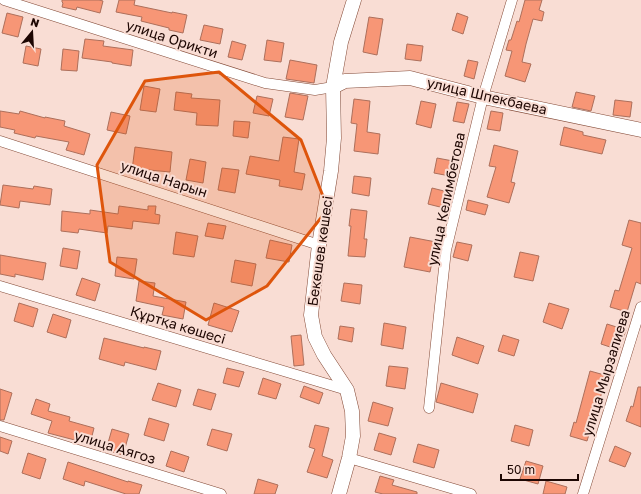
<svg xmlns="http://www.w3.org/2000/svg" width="641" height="494" viewBox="0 0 641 494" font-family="'Golos Text',sans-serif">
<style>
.building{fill:#f79676;stroke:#ad6f5b}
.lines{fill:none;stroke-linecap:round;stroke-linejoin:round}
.street-casing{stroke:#834936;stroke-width:11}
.secondary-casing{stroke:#834936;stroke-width:15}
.street{stroke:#fff;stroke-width:10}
.secondary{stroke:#fff;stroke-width:14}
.marked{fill:#de550c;fill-opacity:0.2;stroke:#de550c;stroke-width:3;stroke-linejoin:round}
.labels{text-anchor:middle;stroke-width:4;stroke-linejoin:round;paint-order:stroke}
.street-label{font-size:14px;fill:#1d0602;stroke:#f9ddd4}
</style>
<rect width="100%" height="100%" fill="#f9ddd4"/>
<path class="building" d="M62 0H99L103 1 100 13 77 7 76 10 62 7 63 3 62 2Z
M119 0H135L134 5 172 13V12L187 15 183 33 169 30V28L141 21 142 17 116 12Z
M525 0H542L539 10 544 12 542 21 533 19 526 44 522 62 531 64 525 82 505 76 512 51 506 50 509 40H511L517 21 519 22Z
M7 13 23 17 18 37 2 33Z
M457 13 468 17 463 34 452 30Z
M369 17 383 19 377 55 363 52Z
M204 25 223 29 220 44 200 40Z
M85 39 104 41 103 46 133 50 131 66 112 63V62L82 58Z
M267 40 284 43 281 62 264 60Z
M232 41 246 45 242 60 228 57Z
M407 44 423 46 421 61 405 59Z
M26 46 41 49 38 66 23 63Z
M63 49 79 51 77 71 61 70Z
M290 60 317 65 314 83 286 79Z
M468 60 478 62 474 79 464 76Z
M144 86 160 89 156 112 140 110Z
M176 92 192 94 191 98 220 100 218 126 196 125 197 113 174 110Z
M576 92 595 96 591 111 572 107Z
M290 93 308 96 303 120 285 117Z
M257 96 273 99 269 116 253 113Z
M354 99 370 101 367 132 380 134 378 154 354 151 357 124 351 123Z
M615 100 632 102 630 117 613 115Z
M421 101 436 104 431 128 416 124Z
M457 102 469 104 464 123 453 121Z
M0 111 19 114 20 111 45 118V117L65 121 64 126 90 134 84 155 66 150 69 142 36 136 35 138 14 133 15 130 0 127Z
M491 111 503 113 500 131 487 129Z
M111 112 130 116 126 134 107 130Z
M234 121 250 122 248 138 233 136Z
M564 127 583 132V135L606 140 602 154 560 145Z
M283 137 299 139 294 172 305 174 302 190 279 186 280 180 246 174 250 156 279 161Z
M494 145 518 151 511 182 515 183 509 203 487 197 496 167 489 166Z
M135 147 172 152 170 172 149 170V172L132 170Z
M437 158 453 161 450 176 434 173Z
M190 159 206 162 203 183 186 180Z
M222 168 239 170 235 193 218 190Z
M354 176 371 178 369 196 352 193Z
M3 185 33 189 34 186 52 189 50 205 20 201 19 208 0 205Z
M432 188 448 192 444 208 428 204Z
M468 200 488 205 485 215 466 210Z
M119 206 148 210V206H156L155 214 160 215 159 224 133 221 132 229 108 226 107 233 79 229 78 233 61 231 62 211 90 214V210L118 214Z
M351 209 367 211 364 239H367L365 257 348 256 351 226H349Z
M629 220 641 223V284L636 282 627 312 610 307 615 290 619 291 632 248 622 245Z
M208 223 226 226 223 239 205 236Z
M176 232 198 236 194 257 173 254Z
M410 237 436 242 430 272 404 267Z
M270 240 292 245 289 262 266 258Z
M457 242 472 245 468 261 453 257Z
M63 248 80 251 77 269 60 266Z
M520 252 539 256 533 281 514 277Z
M0 255 46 263 43 280 15 274V277L0 274Z
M117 257 137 259 134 279 115 276Z
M235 260 256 264 252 286 231 282Z
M82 278 100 284 95 301 76 295Z
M139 281 155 283 153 296 186 302 183 319 162 315 164 307 136 301Z
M344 283 362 285 360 304 341 301Z
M19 303 38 309 33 327 14 321Z
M214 303 239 311 232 332 208 325Z
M549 303 569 309 562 329 543 322Z
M53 314 71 320 66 338 47 332Z
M384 323 406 327 403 349 381 345Z
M607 324 626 330 619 350 601 344Z
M340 326 354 328 352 342 338 339Z
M301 335 304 365 294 366 291 336Z
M503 335 519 340 514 356 498 351Z
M457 337 484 346 478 364 452 355Z
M104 338 144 348V347L161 351 156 370 125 362 124 366 99 359Z
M389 366 408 368 405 389 386 386Z
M227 368 244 372 239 387 223 383Z
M590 371 608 376 603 393 602 392 587 441 570 436 574 422 576 423Z
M263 378 281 384 276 399 258 394Z
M158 383 181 390 176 407 152 400Z
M441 383 478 394 473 413 436 402Z
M304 386 323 393 319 404 300 397Z
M638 387H641V427L626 421 631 406 633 407Z
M0 389 12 393 4 420H0Z
M198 389 216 394 211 410 193 405Z
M36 399 50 404 48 411 70 417 69 421 94 428 90 444 48 433 52 421 31 414Z
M373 402 393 408 388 426 368 421Z
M149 418 169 424 164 441 144 435Z
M315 425 329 428 322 456 333 460 327 478 307 472 315 449 309 447Z
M515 425 533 430 529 446 511 441Z
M112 429 129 434 123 455 106 450Z
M212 429 232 434 227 451 207 445Z
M379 433 396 438 391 455 374 450Z
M0 437 12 441 8 454 0 451Z
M418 444 439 450 434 468 413 462Z
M615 446 631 453 625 467 609 461Z
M171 451 189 457 184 472 166 466Z
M28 453 46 459 40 479 22 473Z
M526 461 543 466 538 484 520 479Z
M68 462 128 482V481L142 485 139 494H126L85 481 84 486 63 479Z
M380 476 394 480 392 485 417 492V494H383L375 492Z
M258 479 278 485 275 494H254Z
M546 481 567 487 565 494H543Z"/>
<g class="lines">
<defs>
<path id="street" d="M4 0 265 83 315 90 333 87
M0 141 319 245
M0 286 347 390
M429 408 446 250 483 97 512 0
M0 426 221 494
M349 458 471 494
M583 494 641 307"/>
<path id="secondary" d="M333 87 345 81 410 78 483 97 641 130
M339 494 349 458 353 436 352 411 347 390 324 355 315 337 311 315 319 245 331 171 334 138 333 87 341 42 354 0"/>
</defs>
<use href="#street" class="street-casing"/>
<use href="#secondary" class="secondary-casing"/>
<use href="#street" class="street"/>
<use href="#secondary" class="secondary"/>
</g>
<path class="marked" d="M219 72 301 140 328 209 267 286 206 320 110 262 97 165 145 81Z"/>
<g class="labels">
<g class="street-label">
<text transform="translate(172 39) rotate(18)" y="5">улица Орикти</text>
<text transform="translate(487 96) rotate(13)" y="5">улица Шпекбаева</text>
<text transform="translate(164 179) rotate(18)" y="5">улица Нарын</text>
<text transform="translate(446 199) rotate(-78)" y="5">улица Келимбетова</text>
<text transform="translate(320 251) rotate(-82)" y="5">Бекешев көшесі</text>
<text transform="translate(178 325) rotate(17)" y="5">Құртқа көшесі</text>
<text transform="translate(606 373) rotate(-73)" y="5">улица Мырзалиева</text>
<text transform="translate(115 447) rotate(17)" y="5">улица Аягоз</text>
</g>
</g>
<g transform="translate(32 32) rotate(18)" stroke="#f9ddd4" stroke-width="3" paint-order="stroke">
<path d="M0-3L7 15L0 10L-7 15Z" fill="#1d0602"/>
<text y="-6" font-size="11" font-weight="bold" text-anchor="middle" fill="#1d0602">N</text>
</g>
<path d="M501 474v6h77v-6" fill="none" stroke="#1d0602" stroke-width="2"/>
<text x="507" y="474" font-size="12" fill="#1d0602" stroke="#f9ddd4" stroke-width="3" paint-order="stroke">50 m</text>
</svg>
